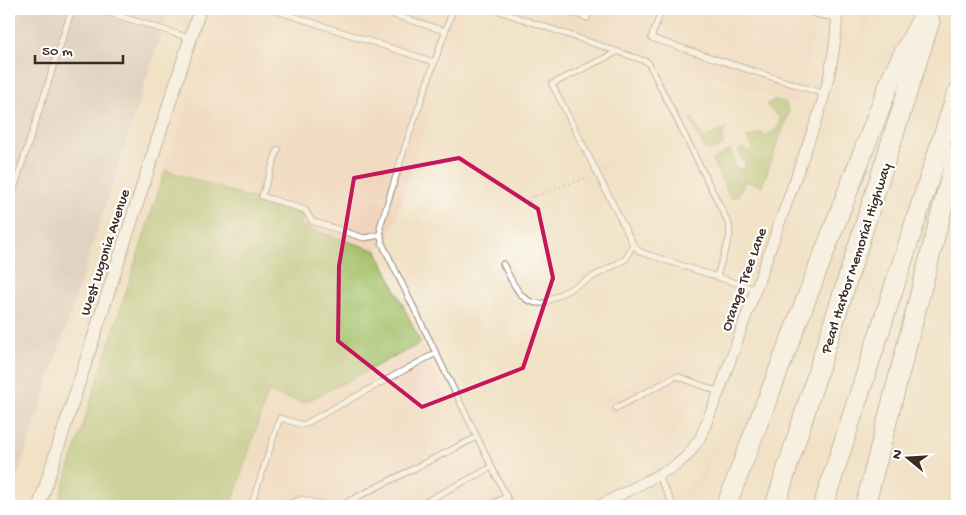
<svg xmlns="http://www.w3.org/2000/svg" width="966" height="515" viewBox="0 0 966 515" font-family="'Gochi Hand',sans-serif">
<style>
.built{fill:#f1d5bd}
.industrial{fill:#cec1ba}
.green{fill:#a3bf66;stroke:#6f7442}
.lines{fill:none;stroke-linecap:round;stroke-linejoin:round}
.service-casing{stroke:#968672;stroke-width:7}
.minor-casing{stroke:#968672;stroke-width:12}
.tertiary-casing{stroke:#968672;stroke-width:14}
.motorway-casing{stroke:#968672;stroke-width:21}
.path{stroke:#968672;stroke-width:2;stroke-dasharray:1 4;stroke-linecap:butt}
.service{stroke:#fff;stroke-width:5}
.minor{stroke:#fff;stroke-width:10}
.tertiary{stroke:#fff;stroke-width:12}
.motorway{stroke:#fff;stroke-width:19}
.marked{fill:none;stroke:#c2185b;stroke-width:4;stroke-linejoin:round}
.labels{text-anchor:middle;stroke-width:4.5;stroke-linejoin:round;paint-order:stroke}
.street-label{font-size:15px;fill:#3b2a1e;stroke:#fff}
</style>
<rect width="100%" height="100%" fill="#fff"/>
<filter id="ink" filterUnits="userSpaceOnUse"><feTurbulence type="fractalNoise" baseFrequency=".02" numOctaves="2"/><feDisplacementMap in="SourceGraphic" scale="10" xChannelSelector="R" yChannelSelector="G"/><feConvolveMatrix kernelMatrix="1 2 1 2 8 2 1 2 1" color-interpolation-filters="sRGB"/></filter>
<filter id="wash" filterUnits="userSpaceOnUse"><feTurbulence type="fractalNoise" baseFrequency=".0096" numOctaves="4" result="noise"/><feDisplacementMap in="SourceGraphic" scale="20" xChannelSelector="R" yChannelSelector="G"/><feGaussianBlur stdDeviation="1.12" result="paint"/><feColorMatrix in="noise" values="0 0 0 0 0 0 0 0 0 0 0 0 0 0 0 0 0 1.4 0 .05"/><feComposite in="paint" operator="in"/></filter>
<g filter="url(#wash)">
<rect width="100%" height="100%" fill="#f1e2c6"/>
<path class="built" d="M220 9H463L458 22 466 25 447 82 439 83 390 236 377 251 301 226 303 215 165 170Z
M504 9H816L807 77 795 103Z
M860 9H872L849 76 850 67 861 31Z
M421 343 499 506H231L268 392 304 403Z
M677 358 705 367 691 406 676 435 664 448 635 464 601 399Z
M715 446H717L694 506H650L684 488 701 472Z"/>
<path class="industrial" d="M9 9H169L9 504Z"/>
<path class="green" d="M774 100 785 102 789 112 762 186 745 181 738 196 731 198 712 160 730 150 734 158 732 165 741 170 746 166 739 150 745 149 748 153 753 148 747 138 761 132 765 136 777 129 780 118 766 105Z
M692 117 703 139 726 128 722 137 724 140 723 145 712 150 705 149 690 121Z
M165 170 303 215 301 226 377 251 421 343 304 403 268 392 231 506H57Z"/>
</g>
<g filter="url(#ink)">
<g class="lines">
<defs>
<path id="service" d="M97 9 190 38
M271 9 434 62
M375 9 445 31
M453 9 406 144 380 227 382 243 511 506
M493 9 648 62 729 224 730 236 717 275
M560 9 587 18 590 9
M662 9 651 38 824 94
M803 9 818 15 837 18
M617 52 552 84 633 244 640 252 755 289
M278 149 262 196 305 210 312 221 364 238 381 235
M9 204 72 9
M503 264C513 282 520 306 544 303L626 259 633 244
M616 408 677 376 719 392
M658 476 674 506
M251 506 280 418 303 425 436 353
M282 506 302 499 326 506
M339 506 477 437
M417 506 492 467
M488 506 506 497"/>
<path id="minor" d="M599 506 675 466 688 455 700 438 719 392 819 113C830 78 837 46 837 9"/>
<path id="tertiary" d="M39 506 200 9"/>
<path id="motorway" d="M726 506 894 72 927 9
M775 506 930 21
M823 506 957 93
M865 506 957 152"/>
</defs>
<use href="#service" class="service-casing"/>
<use href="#minor" class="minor-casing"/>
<use href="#tertiary" class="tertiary-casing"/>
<use href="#motorway" class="motorway-casing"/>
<path class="path" d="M605 170 616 163
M527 206 532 197 589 177"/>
<use href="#service" class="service"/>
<use href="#minor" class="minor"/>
<use href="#tertiary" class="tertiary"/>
<use href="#motorway" class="motorway"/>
</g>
</g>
<path d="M0 0H966V515H0ZM459 158 538 209 553 278 523 368 422 407 338 341 339 266 354 178Z" fill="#f1e2c6" fill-opacity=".55" fill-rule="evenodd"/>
<path class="marked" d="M459 158 538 209 553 278 523 368 422 407 338 341 339 266 354 178Z"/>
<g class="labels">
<g class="street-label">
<text transform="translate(104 252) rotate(-72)" y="5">West Lugonia Avenue</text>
<text transform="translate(855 258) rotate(-72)" y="5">Pearl Harbor Memorial Highway</text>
<text transform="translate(743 279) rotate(-70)" y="5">Orange Tree Lane</text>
</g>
</g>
<rect width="966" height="515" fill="none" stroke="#fff" stroke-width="30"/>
<g transform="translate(908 458) rotate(288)" stroke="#ffffff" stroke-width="4" paint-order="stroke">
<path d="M0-4L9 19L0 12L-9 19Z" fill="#3b2a1e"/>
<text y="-8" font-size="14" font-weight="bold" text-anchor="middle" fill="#3b2a1e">N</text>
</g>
<path d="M35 55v8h88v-8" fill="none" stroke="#3b2a1e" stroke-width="2.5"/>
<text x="42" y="55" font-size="15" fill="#3b2a1e" stroke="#ffffff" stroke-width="4" paint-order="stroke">50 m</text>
</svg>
